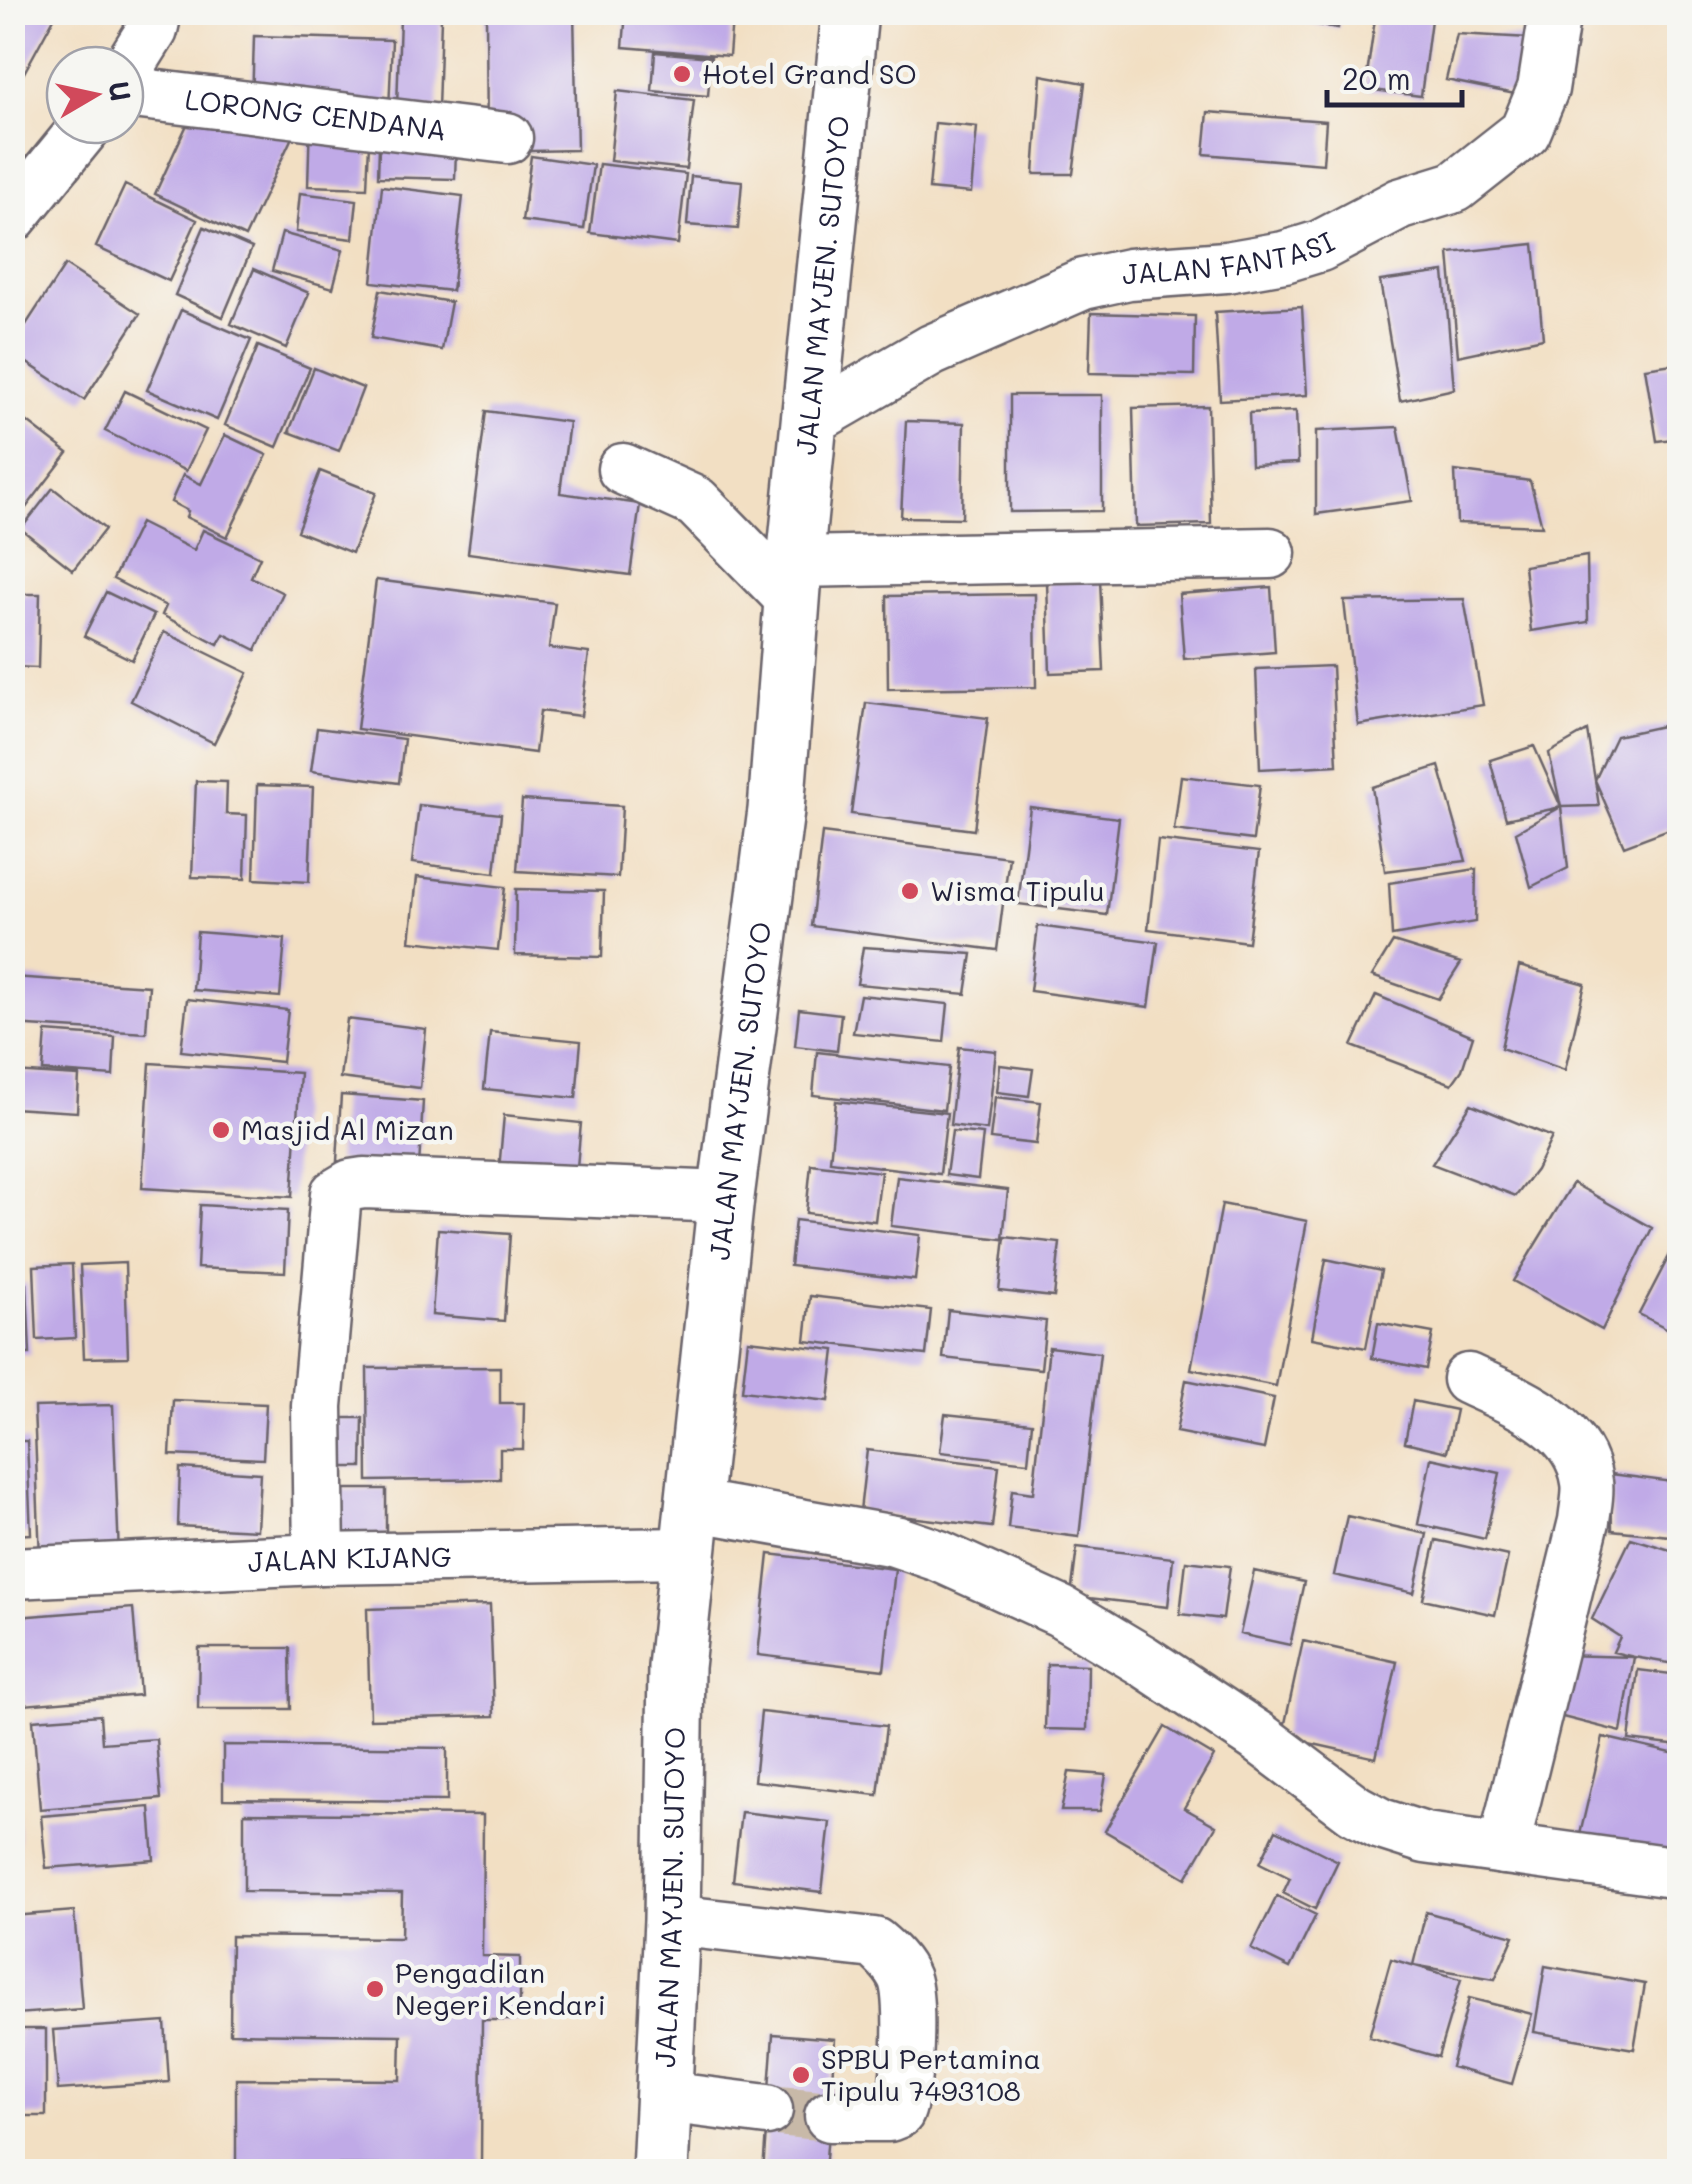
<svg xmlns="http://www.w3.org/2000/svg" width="1692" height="2184" viewBox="0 0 1692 2184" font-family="Mali,sans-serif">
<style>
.building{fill:#c0aae7}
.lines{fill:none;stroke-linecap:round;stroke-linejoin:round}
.minor-tunnel{stroke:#c8b9a8;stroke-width:50;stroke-dasharray:50 25;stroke-linecap:butt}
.minor-casing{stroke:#6b646b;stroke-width:55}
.highway-casing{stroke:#6b646b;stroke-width:60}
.minor{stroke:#fff;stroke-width:50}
.highway{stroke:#fff;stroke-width:55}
.poi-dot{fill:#d1495b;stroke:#f6f6f2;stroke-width:4}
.labels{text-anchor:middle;stroke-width:9;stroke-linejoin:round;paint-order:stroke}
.poi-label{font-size:28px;fill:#22223b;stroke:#f6f6f2;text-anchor:start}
.street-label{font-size:28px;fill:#22223b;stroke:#f6f6f2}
</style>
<rect width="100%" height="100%" fill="#f6f6f2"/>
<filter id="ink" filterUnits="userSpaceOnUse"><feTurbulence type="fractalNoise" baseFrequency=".01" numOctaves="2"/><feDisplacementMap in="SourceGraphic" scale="20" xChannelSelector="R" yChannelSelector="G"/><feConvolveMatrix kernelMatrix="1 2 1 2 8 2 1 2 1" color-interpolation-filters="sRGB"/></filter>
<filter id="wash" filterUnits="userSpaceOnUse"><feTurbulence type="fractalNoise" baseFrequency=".0048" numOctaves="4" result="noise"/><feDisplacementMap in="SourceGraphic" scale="40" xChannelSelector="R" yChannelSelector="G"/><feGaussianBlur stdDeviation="2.25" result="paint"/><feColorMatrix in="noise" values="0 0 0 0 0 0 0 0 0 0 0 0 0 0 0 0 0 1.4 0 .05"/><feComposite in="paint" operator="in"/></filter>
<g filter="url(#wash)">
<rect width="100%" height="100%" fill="#f2dfc3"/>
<g id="blocks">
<path class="building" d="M12 12H57L12 95Z
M292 12H349V21H292Z
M574 12 577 150 487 152 486 13Z
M626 12 732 18 729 56 623 47Z
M1238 12H1340L1338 28Z
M1376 12H1432L1421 96 1365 89Z
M400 17 441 18 438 109 397 107Z
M1457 34 1529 38 1515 94 1446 80Z
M254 36 392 40 389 110 252 105Z
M655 52 711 57 708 96 652 91Z
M1041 75 1085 83 1073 174H1034Z
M203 90 294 133 245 237 155 194Z
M617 91 694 100 686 169 610 161Z
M1208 112 1326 121 1323 164 1204 154Z
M380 116 457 119 455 179 378 177Z
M310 119 370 121 367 188 308 186Z
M935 123 977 127 971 193 929 189Z
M531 156 593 165 584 229 522 221Z
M599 164 686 174 678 244 590 233Z
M691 176 742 181 738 229 687 225Z
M125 185 197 220 169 281 96 247Z
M382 186 463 196 452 291 372 282Z
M300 193 357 200 353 239 296 232Z
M204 227 252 248 223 317 175 295Z
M282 233 343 250 333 288 272 271Z
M1534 244 1543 338 1458 356 1449 253Z
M65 265 140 314 84 400 12 353V346Z
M254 269 309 293 286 348 231 324Z
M1444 272 1454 389 1400 401 1380 281Z
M380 290 451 302 442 350 371 338Z
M1302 307 1307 395 1220 400 1215 312Z
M181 310 251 340 217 420 147 390Z
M1091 313 1195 316 1194 375 1089 373Z
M258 346 310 368 277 447 225 425Z
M1680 363V438L1657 441 1645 368Z
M314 368 363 388 339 451 289 432Z
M125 391 206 430 186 471 105 431Z
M1010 395H1102V511L1010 512Z
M1208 406 1211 524 1136 526 1133 408Z
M12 410 68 453 12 526Z
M486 411 569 422 560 493 640 504 630 575 468 553Z
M1296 411 1298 463 1251 465 1249 413Z
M906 421 964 423 962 518 901 517Z
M1398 427 1412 501 1316 514V431Z
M225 435 267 455 227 537 186 517 188 511 171 502 183 475 201 484Z
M320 471 376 493 352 553 297 531Z
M1455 471 1530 481 1542 526 1457 523Z
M53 488 105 529 73 570 21 529Z
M140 523 194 550 203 530 260 557 251 577 283 593 256 650 224 634 218 644 162 615 166 606 113 579Z
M1587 556 1588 622 1531 631 1524 566Z
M1100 579 1104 671 1050 673 1047 582Z
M376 580 555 603 549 648 589 653 581 716 540 711 535 753 357 729Z
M1271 587 1275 652 1184 659 1179 594Z
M106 592 154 615 132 660 84 636Z
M12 594H40L38 668 12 667Z
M1035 594 1036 687 888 689 887 596Z
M1464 599 1483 705 1358 725 1344 601Z
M164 632 248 673 214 743 131 701Z
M1332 666 1337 765 1260 769 1256 669Z
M866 703 988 718 974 830 851 814Z
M1676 723 1680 743V825L1624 846 1595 780 1599 806 1561 807 1549 753 1587 731 1595 780 1616 736Z
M317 728 404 739 399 783 311 771Z
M1534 746 1561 807 1506 819 1490 760Z
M1439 766 1466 861 1385 871 1372 787Z
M1181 776 1260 785 1253 840 1174 830Z
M196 781 227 782 226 814 247 815 245 879 192 877Z
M257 785 313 787 309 882 254 879Z
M522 800 622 806 618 877 517 871Z
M419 805 501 814 495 873 412 863Z
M1030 807 1119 818 1107 915 1018 904Z
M1561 807 1568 868 1531 887 1516 832Z
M822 833 1009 857 997 950 811 926Z
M1158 840 1259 852 1248 942 1148 929Z
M1476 869 1475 922 1392 936 1389 883Z
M417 877 505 887 498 950 410 941Z
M516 889 604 891 602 957 515 955Z
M1038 926 1158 942 1149 1007 1030 991Z
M197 932 285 939 280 997 193 990Z
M1393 942 1461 963 1438 999 1372 976Z
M863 947 972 954 966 994 857 984Z
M1519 966 1585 984 1565 1070 1501 1048Z
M12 977 149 986 146 1033 12 1025Z
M860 995 948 1004 944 1042 853 1033Z
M1376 995 1473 1036 1462 1070 1452 1084 1352 1046Z
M187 999 288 1010 282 1062 181 1051Z
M799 1009 841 1014 837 1051 795 1046Z
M347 1019 426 1029 420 1088 340 1078Z
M46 1032 115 1037 113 1076 43 1071Z
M490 1032 581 1041 576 1098 484 1089Z
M959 1047 996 1051 987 1130 950 1125Z
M817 1052 949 1067 944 1110 813 1095Z
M150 1063 300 1073 292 1197 142 1188Z
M1000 1065 1033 1069 1029 1096 997 1092Z
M12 1072 79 1076 77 1112 12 1108Z
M341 1095 423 1101 419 1166 337 1161Z
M995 1097 1041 1102 1036 1144 990 1139Z
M836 1101 947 1113 940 1174 830 1161Z
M1471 1104 1552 1137 1536 1170 1516 1196 1432 1164Z
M504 1115 581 1123 576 1178 499 1170Z
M952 1131 983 1134 978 1179 946 1175Z
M811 1164 881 1172 875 1221 806 1213Z
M897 1177 1008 1190 1003 1239 891 1226Z
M1573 1183 1652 1228 1602 1330 1513 1281Z
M1222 1204 1307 1221 1276 1386 1191 1369Z
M200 1205 288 1210 285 1272 197 1268Z
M795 1220 920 1235 915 1280 790 1266Z
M438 1229 510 1234 504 1321 432 1315Z
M1680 1235V1335L1639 1314Z
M1005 1237 1060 1243 1054 1297 999 1291Z
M1326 1259 1381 1271 1366 1348 1312 1338Z
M125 1263 128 1357 84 1358 80 1265Z
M72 1264 75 1338 37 1340 34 1266Z
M27 1284 30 1354H12V1285Z
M810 1296 931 1310 926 1355 805 1341Z
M948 1310 1046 1321 1041 1369 943 1358Z
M1378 1323 1433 1333 1426 1369 1372 1358Z
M748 1340 835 1350 829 1401 742 1391Z
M1049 1347 1100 1353 1079 1537 1008 1528 1012 1490 1033 1493Z
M500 1367V1403H524L523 1449H500V1479L368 1481 367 1368Z
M1186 1380 1274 1398 1264 1449 1176 1432Z
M173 1400 266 1404 263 1459 170 1455Z
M1413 1401 1456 1410 1447 1452 1405 1442Z
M113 1405 119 1555 40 1558 34 1407Z
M945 1414 1032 1423 1028 1462 940 1452Z
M319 1418H363L362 1467H319Z
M12 1441H27L31 1534 12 1535Z
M867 1450 999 1466 992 1527 860 1511Z
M1431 1458 1500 1473 1485 1539 1418 1524Z
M180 1468 260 1473 257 1530 178 1526Z
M1611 1474 1680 1483V1537L1612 1530Z
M329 1489H386V1536H329Z
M1347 1516 1427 1534 1414 1593 1334 1575Z
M1631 1538 1680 1553V1665L1634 1657 1621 1732 1551 1714 1561 1655 1634 1657 1613 1652 1620 1637 1592 1619Z
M1436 1540 1508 1556 1495 1615 1423 1599Z
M1077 1547 1173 1558 1168 1607 1071 1596Z
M769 1554 895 1569 884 1670 758 1655Z
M1186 1561 1230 1566 1223 1619 1180 1614Z
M1254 1571 1304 1582 1290 1645 1240 1634Z
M490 1605 494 1716 370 1719 367 1609Z
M133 1608 140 1695 24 1705 17 1617Z
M1303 1641 1397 1662 1376 1758 1282 1737Z
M199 1648H290L291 1709H198Z
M1047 1664 1088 1665 1087 1730 1045 1729Z
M1638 1670 1680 1675V1746L1629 1740Z
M761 1712 886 1726 878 1795 754 1781Z
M100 1715 102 1743 156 1739 161 1799 40 1809 33 1720Z
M1165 1727 1214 1756 1184 1808 1216 1826 1186 1878 1105 1831Z
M1603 1737 1680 1755V1799L1664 1864 1578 1843Z
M223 1745 447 1748V1801L223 1799Z
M12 1749H17L19 1860H12Z
M1069 1772 1106 1775 1100 1811H1061Z
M150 1807 154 1860 46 1868 41 1816Z
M741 1812 830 1822 822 1892 733 1881Z
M244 1813 483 1815 482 1956 520 1957V2020H482L481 2166 236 2164V2079L400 2080 401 2035 230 2033 231 1936 401 1938 402 1893 244 1891Z
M1276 1830 1338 1861 1315 1909 1283 1893 1290 1878 1260 1863Z
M1277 1896 1316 1915 1290 1968 1251 1949Z
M74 1911 82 2009 16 2014 12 1916Z
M1426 1912 1514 1936 1495 1979 1413 1965Z
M1391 1959 1461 1979 1438 2057 1369 2037Z
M1545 1966 1645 1984 1634 2049 1534 2032Z
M1469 1998 1532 2014 1512 2084 1451 2067Z
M165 2022 169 2082 58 2090 53 2030Z
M18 2029H46V2116H17Z
M773 2034 835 2039 825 2172H763Z"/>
</g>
</g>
<g filter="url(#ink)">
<use href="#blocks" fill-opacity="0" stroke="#6b646b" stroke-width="2.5"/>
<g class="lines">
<path class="minor-tunnel" d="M767 2110 830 2116"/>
<defs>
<g id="minor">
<path d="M125 73 152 30 156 12"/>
<path id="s1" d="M125 92 507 138"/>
<path d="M12 217 87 125"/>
<path id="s2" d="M811 420 932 350 1083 284 1129 274 1226 267 1284 257 1320 246 1400 204 1455 187 1525 132 1543 89 1555 12"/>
<path d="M623 469 696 502 793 601"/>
<path d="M795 562 1270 553"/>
<path d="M1468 1379C1514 1401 1579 1423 1587 1482 1589 1494 1585 1509 1584 1521L1503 1849"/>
<path d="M692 1505 895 1541 939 1556 1060 1611 1142 1660 1258 1737 1355 1810 1381 1824 1425 1838 1680 1873"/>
<path d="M319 1559 317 1406 336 1194 351 1185 364 1183 726 1197"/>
<path id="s3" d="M12 1573 319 1559 686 1553"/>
<path d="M672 1920 874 1943C886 1953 898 1964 904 1979 912 2003 908 2089 899 2112L889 2116H830"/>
<path d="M664 2097 767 2110"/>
</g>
<g id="highway">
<path id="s4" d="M660 2172 672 1920 676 1667 726 1197 776 810 795 562 850 12"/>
</g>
</defs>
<use href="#minor" class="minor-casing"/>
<use href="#highway" class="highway-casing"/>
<use href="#minor" class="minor"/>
<use href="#highway" class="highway"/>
</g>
</g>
<g class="poi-dot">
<circle cx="682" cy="74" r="10"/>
<circle cx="910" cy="891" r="10"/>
<circle cx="221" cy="1130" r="10"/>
<circle cx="375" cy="1989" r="10"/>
<circle cx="801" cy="2075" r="10"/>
</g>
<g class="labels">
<g class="poi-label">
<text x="702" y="84">Hotel Grand SO</text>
<text x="930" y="901">Wisma Tipulu</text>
<text x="241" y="1140">Masjid Al Mizan</text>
<text x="395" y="1983">Pengadilan<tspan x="395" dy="32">Negeri Kendari</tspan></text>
<text x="821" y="2069">SPBU Pertamina<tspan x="821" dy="32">Tipulu 7493108</tspan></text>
</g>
<g class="street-label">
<text dy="10" stroke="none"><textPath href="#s1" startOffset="192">LORONG CENDANA</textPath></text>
<text dy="10" stroke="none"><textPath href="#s2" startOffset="452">JALAN FANTASI</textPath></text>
<text dy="10" stroke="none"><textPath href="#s4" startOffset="1895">JALAN MAYJEN. SUTOYO</textPath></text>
<text dy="10" stroke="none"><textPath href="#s4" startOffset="1085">JALAN MAYJEN. SUTOYO</textPath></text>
<text dy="10" stroke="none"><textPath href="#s3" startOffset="338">JALAN KIJANG</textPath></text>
<text dy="10" stroke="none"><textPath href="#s4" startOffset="275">JALAN MAYJEN. SUTOYO</textPath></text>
</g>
</g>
<rect width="1692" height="2184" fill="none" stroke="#f6f6f2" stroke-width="50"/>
<g transform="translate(95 95) rotate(81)"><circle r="48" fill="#f6f6f2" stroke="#a1a1a9" stroke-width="2.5"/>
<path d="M0-8L18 38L0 25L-18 38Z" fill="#d1495b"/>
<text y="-15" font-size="28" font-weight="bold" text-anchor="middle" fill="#22223b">U</text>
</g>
<path d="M1327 90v15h135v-15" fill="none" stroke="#22223b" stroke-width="5"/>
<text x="1342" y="90" font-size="30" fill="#22223b" stroke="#f6f6f2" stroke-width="8" paint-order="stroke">20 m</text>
</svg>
